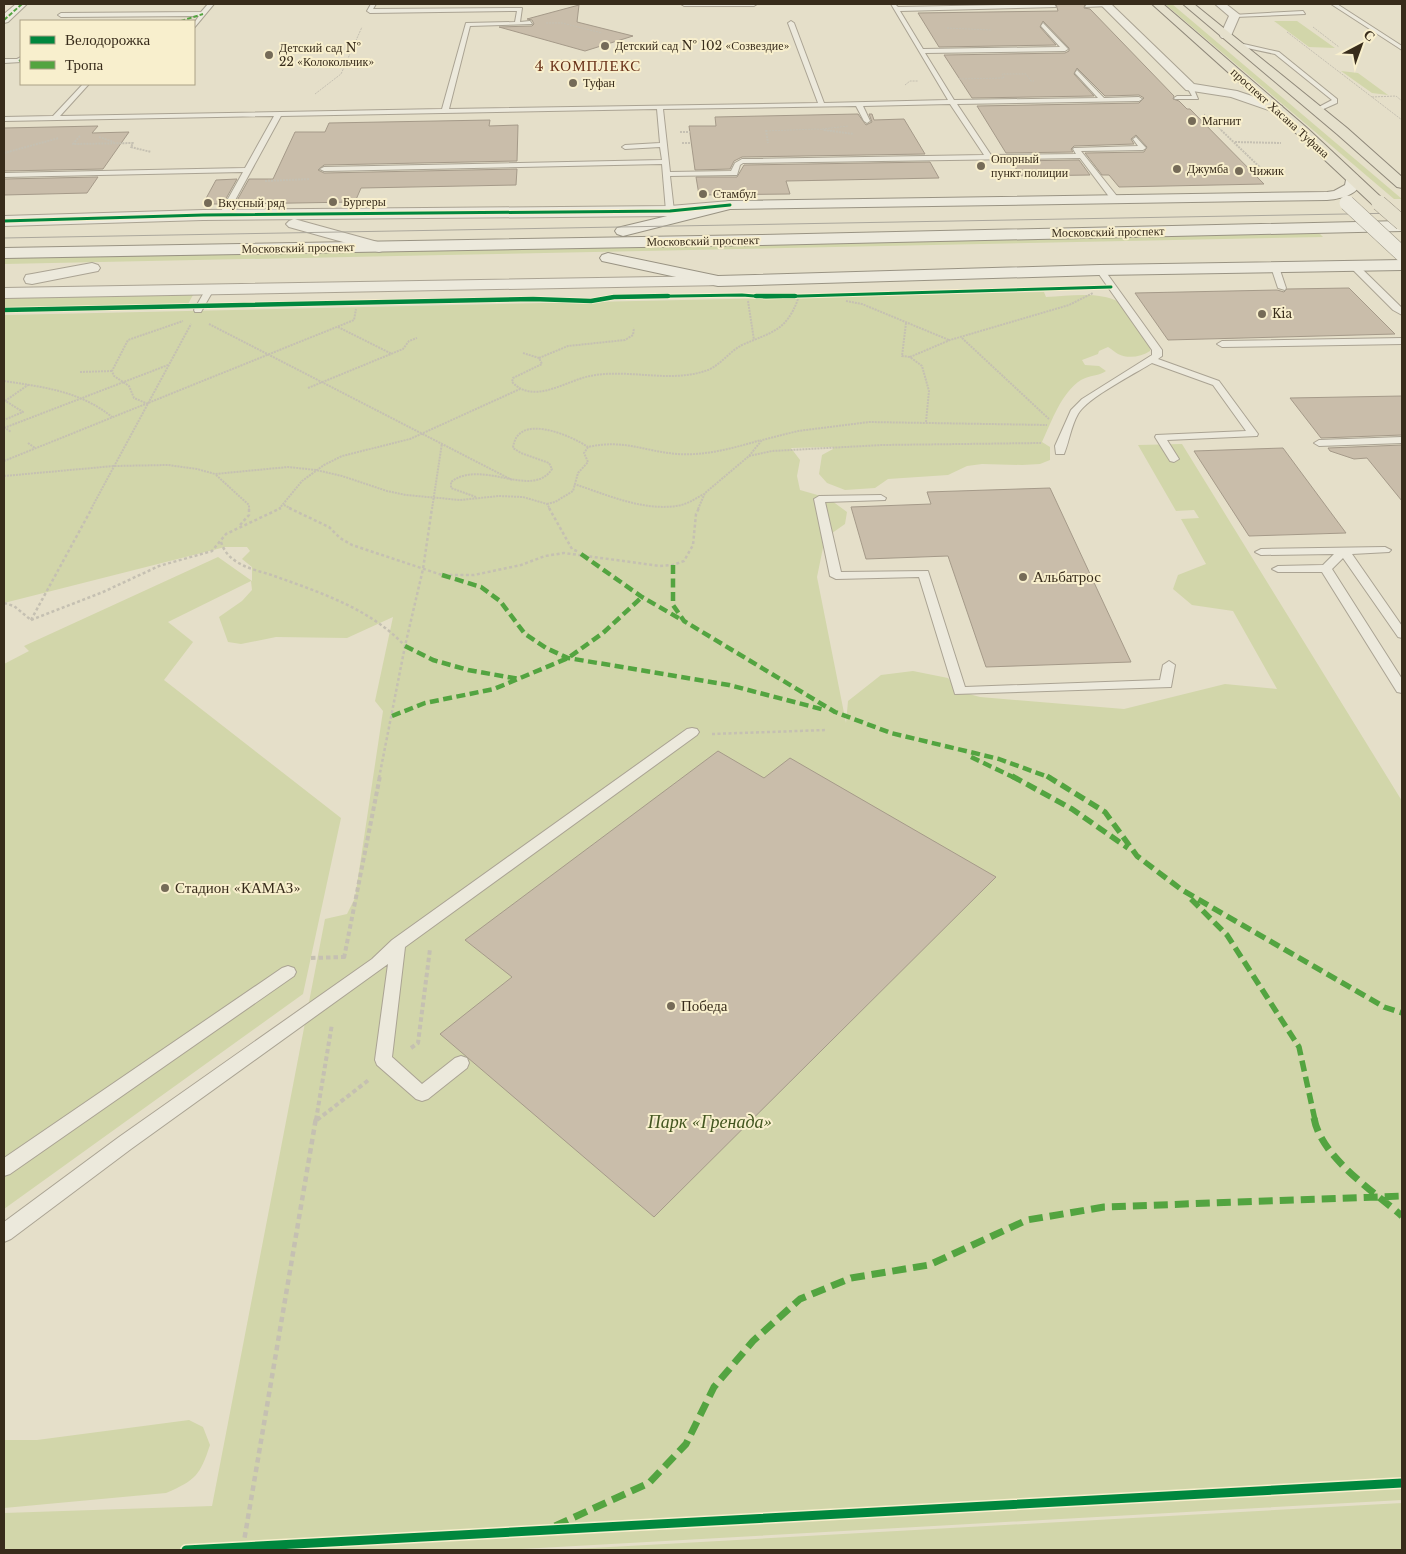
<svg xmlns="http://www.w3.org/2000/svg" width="1406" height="1554" viewBox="0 0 1406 1554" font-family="'Libre Baskerville',serif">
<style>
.green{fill:#d2d6aa}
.building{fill:#c9bdaa;stroke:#a59a89}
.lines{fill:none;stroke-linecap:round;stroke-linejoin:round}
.lane-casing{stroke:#aaa393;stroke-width:2}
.street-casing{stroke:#aaa393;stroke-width:2}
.secondary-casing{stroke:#999383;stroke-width:2}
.primary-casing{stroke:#8f887a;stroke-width:2}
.path-far4{stroke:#c5c0b2;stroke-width:1;stroke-dasharray:2 1;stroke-linecap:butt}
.path-far3{stroke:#c5c0b2;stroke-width:2;stroke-dasharray:2 1;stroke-linecap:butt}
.path-far2{stroke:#c5c0b2;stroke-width:2.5;stroke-dasharray:3 2.5;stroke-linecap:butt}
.path-far1{stroke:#c5c0b2;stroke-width:4;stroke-dasharray:4.5 3;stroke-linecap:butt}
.path{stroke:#c5c0b2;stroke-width:4.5;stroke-dasharray:5.5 4;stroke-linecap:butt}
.lane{fill:#ece9dc;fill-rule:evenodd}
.street{fill:#ece9dc;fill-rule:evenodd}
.secondary{fill:#ece9dc;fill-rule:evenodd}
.primary{fill:#e5e0cc;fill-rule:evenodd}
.tram{stroke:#aba79c;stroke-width:1}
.secondary-bridge-casing{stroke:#999383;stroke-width:16;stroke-linecap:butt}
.primary-bridge-casing{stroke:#8f887a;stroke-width:16;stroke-linecap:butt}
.secondary-bridge{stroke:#ece9dc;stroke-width:15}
.primary-bridge{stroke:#e5e0cc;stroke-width:15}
.quiet-far3{stroke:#53a440;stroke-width:2;stroke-dasharray:4.5 2;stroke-linecap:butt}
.quiet-far2{stroke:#53a440;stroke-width:4.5;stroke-dasharray:9 4.5;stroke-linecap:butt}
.quiet-far1{stroke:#53a440;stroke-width:5.5;stroke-dasharray:11 5.5;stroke-linecap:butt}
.quiet{stroke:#53a440;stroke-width:7;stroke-dasharray:14 7;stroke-linecap:butt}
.cycleway-far2-casing{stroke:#f8efcd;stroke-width:5}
.cycleway-far1-casing{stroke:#f8efcd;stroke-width:6}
.cycleway-casing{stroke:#f8efcd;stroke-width:12}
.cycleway-far2{stroke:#00873e;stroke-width:3}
.cycleway-far1{stroke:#00873e;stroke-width:4.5}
.cycleway{stroke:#00873e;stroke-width:9}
.poi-dot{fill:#756b58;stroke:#f8efcd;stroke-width:2}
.labels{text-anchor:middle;stroke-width:4;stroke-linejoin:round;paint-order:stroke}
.far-poi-label{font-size:12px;fill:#382c1b;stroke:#f8efcd;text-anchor:start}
.far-street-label{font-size:12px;fill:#382c1b;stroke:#f8efcd}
.far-quarter-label{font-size:15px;letter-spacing:1px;fill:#683017;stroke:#f8efcd}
.poi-label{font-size:15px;fill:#382c1b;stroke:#f8efcd;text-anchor:start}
.near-park-label{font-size:18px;font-style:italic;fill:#435620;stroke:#f8efcd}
</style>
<rect width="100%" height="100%" fill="#e5dfc9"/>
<path class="green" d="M1165 4H1172L1402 199H1394Z
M1274 21H1297L1335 48 1309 47Z
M1341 71 1358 73 1388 95 1372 93Z
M1319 233 1323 237 4 264V257Z
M186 291 193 295 188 304 4 308V295Z
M1044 292 1046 297C1070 296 1098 291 1119 302L1150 347V351C1141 357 1128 359 1118 354 1114 352 1112 349 1108 347L1099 351 1098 354 1082 360 1085 365 1099 366 1106 371C1100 376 1089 375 1081 380 1061 393 1052 421 1042 442L1050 447V460L1040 464 1022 465 982 464 967 466 948 475 888 479 875 488 845 490 827 483 819 474 822 455 833 449V447L791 448 800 460 797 476 800 490 828 498 847 512 845 524 825 538 817 577 846 723 848 701 881 675 913 671 948 678 958 691 980 697 1124 709 1225 684 1277 689 1233 611 1192 605 1173 589 1178 575 1206 564 1181 519 1199 518 1194 510 1176 511 1138 445 1182 444 1402 801V1500L502 1550H4V1513L212 1506 325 919 347 914 355 898 383 711 375 701 393 617 347 638 276 637 241 644 228 642 219 617 242 601 252 590 251 581 168 622 193 642 164 680 341 818 303 994 4 1209V664L29 651 24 646 218 557 252 581V567L242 559 250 551 247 547H225L4 603V315Z
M189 1420 203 1427 210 1445C200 1475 196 1480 166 1493L4 1508V1440H37Z
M1402 1503V1550H556Z"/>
<path class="building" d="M1056 4H1085L1084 8 1090 9 1174 96 1173 99 1179 101 1187 109H1190L1264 184 1119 187 1109 175H1102L1085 153 1144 152 1147 147 1136 135 1131 139 1134 144 1074 146 1071 149 1073 152 1006 153 977 106 1139 103 1144 98 1139 95 1105 96 1077 68 1074 74 1094 96 972 98 944 55 1065 53 1069 51V48L1043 21 1040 27 1056 45 939 47 918 13 1058 11Z
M579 5 577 22 633 36 585 51 499 27 532 26 534 24 532 20 527 19Z
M858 114 866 125 872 122 869 114H872L874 120 904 119 925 154 742 157 734 161 730 169 695 170 689 126H716L715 117Z
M490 120 489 126 518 125 517 161 324 165 318 170 324 173 517 169 516 185 361 188 355 202 235 204 249 179H273L295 132H325L329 123Z
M98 126 92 133 129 132 103 169 4 171V128Z
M1079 160 1090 175 1021 176 1011 161Z
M930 162 939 178 786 181 790 194 699 195 696 177H737L744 165Z
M98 177 87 193 4 195V179Z
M237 179 223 204H203L216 180Z
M1349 288 1395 334 1168 340 1135 293 1277 290 1284 292 1287 289Z
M1402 396V435L1321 438 1290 398Z
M1402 445V501L1367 458 1354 459 1330 451 1328 448Z
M1283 448 1346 533 1249 536 1194 451Z
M1050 488 1131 662 986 667 948 556 866 559 851 507 931 504 927 492Z
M718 751 764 778 790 758 996 877 654 1217 440 1034 512 977 465 940Z"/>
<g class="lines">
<defs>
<path id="lane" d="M208 4H214L194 28V23L199 16 61 17 58 15 61 13 201 12Z
M371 4H376L373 9 522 8 520 22 530 21 532 24 470 26 449 109 818 103 788 23 791 21 794 23 824 103 948 100 891 4H895L898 7 1054 4 1056 7 900 11 923 49 1060 47 1041 26 1043 23 1068 49 1065 51 925 53 954 100 1098 98 1075 73 1077 70 1104 98 1139 97 1142 99 1139 101 957 104 991 155 1076 154 1073 149 1074 148 1138 146 1133 139 1136 137 1146 148 1143 150 1081 151 1120 200 1116 202H1113L1080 158 743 163 740 165 737 175H734L670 176 674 211 670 213 666 211 662 164 324 171 320 169 324 167 662 160 660 147 625 149 622 147 625 145 660 143 657 109 281 116 227 215 223 217 219 215 243 172 4 177V173L245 168 274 116 4 121V117L53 116 83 84H89L60 116 442 109 466 23 515 22 517 11 370 13 367 11ZM950 104 984 155 742 159 735 163 731 171 670 172 663 109 856 106 864 121 867 123 870 121 863 106Z
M681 4H757L754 6H684Z
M1087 4H1107L1110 6 1085 7Z
M1331 4H1337L1402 46V50Z
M1303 11 1305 14 1235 17 1232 15Z
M1235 42 1279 52 1337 99V103L1319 111H1315V109L1332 100 1275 54 1233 45Z
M21 57V62L4 63V59H17Z
M1190 85 1193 87 1198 99H1175L1174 98 1177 96H1192L1187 87Z
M1272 265 1279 267 1286 288 1285 290 1278 288 1271 267Z
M1352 265H1358L1402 308V315L1393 310 1352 269Z
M1097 268H1103L1162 350V356L1158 359 1219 381 1258 434 1257 436 1167 440 1179 459 1174 462 1170 461 1155 437 1156 435 1246 431 1213 385 1152 363C1134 374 1087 398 1078 414 1071 426 1069 442 1064 454H1056L1055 446 1071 410 1082 399 1152 355V350L1096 270Z
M207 287 214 289 201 312H195L194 310Z
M1402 338V344L1222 347 1217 344 1222 341Z
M1402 437V443L1319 446 1314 443 1319 440Z
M881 495 886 498 885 500 825 502 841 572 928 571 965 687 1160 680 1163 665 1169 661 1175 665 1171 687 955 694 919 577 836 579 830 576 814 499 819 496Z
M1385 547 1391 550 1389 552 1352 554 1402 626V638L1398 637 1343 558 1332 569 1402 679V693L1397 692 1322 572H1278L1272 569 1278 566 1323 565 1334 554 1261 555 1255 552 1261 549Z
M692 728 697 729 699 732 697 735 405 947 392 1057 422 1084 455 1058 461 1056 467 1058 469 1063 467 1068 428 1099 422 1101 416 1099 377 1065 375 1060 388 964 131 1149 11 1239 4 1242V1222L119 1137 372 959 392 940 687 729Z
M288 966 294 968 296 972 294 976 10 1174 4 1176V1158L282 968Z"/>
<path id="street" d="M16 4H27L8 22 4 23V14Z
M1100 4H1111L1194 84 1237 91 1282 106 1283 109 1277 113 1231 97 1186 90Z
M1215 4H1226L1240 15 1230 38H1222L1220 36 1229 16Z
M730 201 735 202 737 205 735 208 670 216 203 220 4 226V216L203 210 670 206Z
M294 219 385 244 387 247 385 250 379 252 289 227 286 224 289 221Z
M92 263 98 265 100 268 98 271 32 284 26 283 24 279 26 275 32 274Z
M718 276 724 277 726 281 724 285 4 298V288Z"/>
<path id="secondary" d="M1352 174 1357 175C1368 193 1340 199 1327 200L730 209 623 236 617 234 615 231 617 228 730 201 1327 192 1334 191 1345 185 1347 175Z
M1402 221V231L760 245 4 258V248L760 235Z
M608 253 718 276 1100 265 1402 260V270L1100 275 718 286 602 261 600 258 602 255Z"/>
<path id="primary" d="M1152 4H1163L1307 128 1384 200 1386 203 1384 206H1374L1297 134Z
M1183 4H1194L1347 128 1402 177V188L1397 187 1337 134Z"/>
</defs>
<use href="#lane" class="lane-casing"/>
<use href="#street" class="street-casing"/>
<use href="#secondary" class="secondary-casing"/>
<use href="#primary" class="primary-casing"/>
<path class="path-far4" d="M546 23H562L602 33
M1313 27 1339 47
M947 28 991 30
M1287 32 1402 120
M959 79 1004 78 1002 74H1026L1031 81H1034
M905 85 910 81H918
M315 94 341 74 362 27
M1372 97 1396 96 1402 101
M1204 114 1222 131
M822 129 848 126
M766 131 816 129 833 131"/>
<path class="path-far3" d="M766 130 768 143
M824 130 854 134
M1221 130 1268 175
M680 132H690
M80 136 73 144 133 143 131 147 151 152
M99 137 114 142
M1235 142 1281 143
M682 143H691
M4 153 59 138
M265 181 310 179
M748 301 754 340
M846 301 862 304 949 340
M906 323 902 356 910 357
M209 324 512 480
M338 327 392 354
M962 338 1049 419
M523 353 539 358 542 364 513 378 512 382C534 405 565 381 590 376 629 368 670 384 708 370 719 366 729 352 742 345 771 332 786 332 798 299
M539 358 568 346 625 340 633 335 634 328
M80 372 112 371
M4 381C43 387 80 391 112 417
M308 388 403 349 409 341 417 338
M4 400 23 412 4 420
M5 401 28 385
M148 404 134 398 129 386 114 376 112 371 128 340 183 321
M926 422 929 391 922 366 910 357 950 340 1069 305 1093 293
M4 427 11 432
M4 428 168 365
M28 443 35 448
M749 456 772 451 882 445 1041 443
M4 461 354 320 356 309
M216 475 249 505V509
M4 476 114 466 168 465 197 469 215 474 288 467 316 470 342 476 387 491 406 495 460 500 499 496 523 497 547 504 550 509
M574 484C605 494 642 511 676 506 686 505 695 499 704 494
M476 497 451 488V482C482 458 532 500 552 469L549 463 521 453 513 448C517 412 570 435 588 447
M547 504 555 502 573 491 578 473 588 462 584 453 588 447C624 439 643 451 677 454 705 456 734 448 761 440
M284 505 292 509
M91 509 191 324
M279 509 302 481 324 465 342 456 410 439 520 389
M432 509 442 443
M698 509 705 493 749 456 762 440 798 431 869 422 1047 425"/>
<path class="path-far2" d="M289 508 329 527 340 538 352 545 442 575H474L521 565 545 556 564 553 660 566 673 565 684 561 693 545 696 514 699 508
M549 508 572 549 579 552
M240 525 249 515V508
M221 542C224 551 229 557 237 562 250 570 264 572 277 577 322 593 372 610 405 646
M4 603 14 606 31 620
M31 620 103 592 159 566 212 551 226 534 281 508
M31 620 92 508
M712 734 826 730
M379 778 405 646 423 569 432 508"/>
<path class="path-far1" d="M311 958 345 957
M344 958 380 776
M411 1048 418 1043 430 949
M316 1120 332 1024
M317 1120 370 1079"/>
<path class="path" d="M315 1121 318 1118
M243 1547 316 1118
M186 1550 1402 1483"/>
<use href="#lane" class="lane"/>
<use href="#street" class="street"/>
<use href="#secondary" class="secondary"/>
<use href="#primary" class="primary"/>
<path class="tram" d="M4 238 1402 213"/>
<defs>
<path id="secondary-bridge" d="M1347 203 1402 254"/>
<path id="primary-bridge" d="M1379 203 1402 223"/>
</defs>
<use href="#secondary-bridge" class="secondary-bridge-casing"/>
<use href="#primary-bridge" class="primary-bridge-casing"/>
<use href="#secondary-bridge" class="secondary-bridge"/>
<use href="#primary-bridge" class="primary-bridge"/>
<path class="quiet-far3" d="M4 20 22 4
M181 21 203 14
M19 61 21 60"/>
<path class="quiet-far2" d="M581 554 642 597 682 620
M673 565V605L684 621 835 712 891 733 999 759 1051 778
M442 575 481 587 500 601 525 634 546 648 568 658 729 685 825 710
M405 646 433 660 468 670 519 679
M392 716 425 703 494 689 568 658 603 633 642 597
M971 757 1015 778"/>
<path class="quiet-far1" d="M1012 776 1072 809 1128 848
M1047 776 1105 812 1137 856 1182 890 1384 1007 1402 1013
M1191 899 1227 935 1299 1047 1315 1120"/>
<path class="quiet" d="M1314 1118C1321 1157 1373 1191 1402 1216
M555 1526 649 1483 686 1444 714 1387 753 1341 800 1299 851 1278 929 1265 1027 1220 1104 1207 1402 1196"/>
<defs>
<path id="cycleway-far2" d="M4 221 203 215 670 211 730 205
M612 297 742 295 766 297 1111 287"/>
<path id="cycleway-far1" d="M756 296H795
M4 310 533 299 591 301 614 297 668 296"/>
<path id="cycleway" d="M186 1550 1402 1483"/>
</defs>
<use href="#cycleway-far2" class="cycleway-far2-casing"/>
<use href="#cycleway-far1" class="cycleway-far1-casing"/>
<use href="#cycleway" class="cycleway-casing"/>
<use href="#cycleway-far2" class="cycleway-far2"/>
<use href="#cycleway-far1" class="cycleway-far1"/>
<use href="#cycleway" class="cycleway"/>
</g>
<g class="poi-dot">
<circle cx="605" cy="46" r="5"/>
<circle cx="269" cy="55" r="5"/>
<circle cx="573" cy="83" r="5"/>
<circle cx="1192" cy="121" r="5"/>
<circle cx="981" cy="166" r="5"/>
<circle cx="1177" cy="169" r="5"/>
<circle cx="1239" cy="171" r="5"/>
<circle cx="703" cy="194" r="5"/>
<circle cx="333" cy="202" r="5"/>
<circle cx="208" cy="203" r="5"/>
<circle cx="1262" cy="314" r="5"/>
<circle cx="1023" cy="577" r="5"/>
<circle cx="165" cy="888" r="5"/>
<circle cx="671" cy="1006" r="5"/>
</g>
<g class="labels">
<g class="far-poi-label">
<text x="615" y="50">Детский сад № 102 «Созвездие»</text>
<text x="279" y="52">Детский сад №<tspan x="279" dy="14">22 «Колокольчик»</tspan></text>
<text x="583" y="87">Туфан</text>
<text x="1202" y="125">Магнит</text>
<text x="991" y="163">Опорный<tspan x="991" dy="14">пункт полиции</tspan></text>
<text x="1187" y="173">Джумба</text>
<text x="1249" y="175">Чижик</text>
<text x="713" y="198">Стамбул</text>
<text x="343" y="206">Бургеры</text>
<text x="218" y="207">Вкусный ряд</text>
<text x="1272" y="318">Kia</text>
</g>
<g class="far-street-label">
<text transform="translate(1280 113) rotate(42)" y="4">проспект Хасана Туфана</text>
<text transform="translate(1108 232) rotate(-1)" y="4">Московский проспект</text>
<text transform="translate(703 241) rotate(-1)" y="4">Московский проспект</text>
<text transform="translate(298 248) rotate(-1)" y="4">Московский проспект</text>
</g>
<g class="far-quarter-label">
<text x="588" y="71">4 КОМПЛЕКС</text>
</g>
<g class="poi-label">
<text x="1033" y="582">Альбатрос</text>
<text x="175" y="893">Стадион «КАМАЗ»</text>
<text x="681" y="1011">Победа</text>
</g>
<g class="near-park-label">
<text x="710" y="1128">Парк «Гренада»</text>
</g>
</g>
<rect width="1406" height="1554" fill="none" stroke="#382c1b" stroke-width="10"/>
<rect x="20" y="20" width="175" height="65" fill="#f8efcd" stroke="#aba186"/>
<rect x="30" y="36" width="25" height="8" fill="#00873e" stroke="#aba186"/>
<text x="65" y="45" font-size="15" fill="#382c1b">Велодорожка</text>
<rect x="30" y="61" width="25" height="8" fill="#53a440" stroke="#aba186"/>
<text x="65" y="70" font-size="15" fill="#382c1b">Тропа</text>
<g transform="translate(1361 45) rotate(41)" stroke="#f8efcd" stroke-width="4" paint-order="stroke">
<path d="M0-4L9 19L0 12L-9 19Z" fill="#382c1b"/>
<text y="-8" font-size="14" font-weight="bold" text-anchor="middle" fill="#382c1b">С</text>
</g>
</svg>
